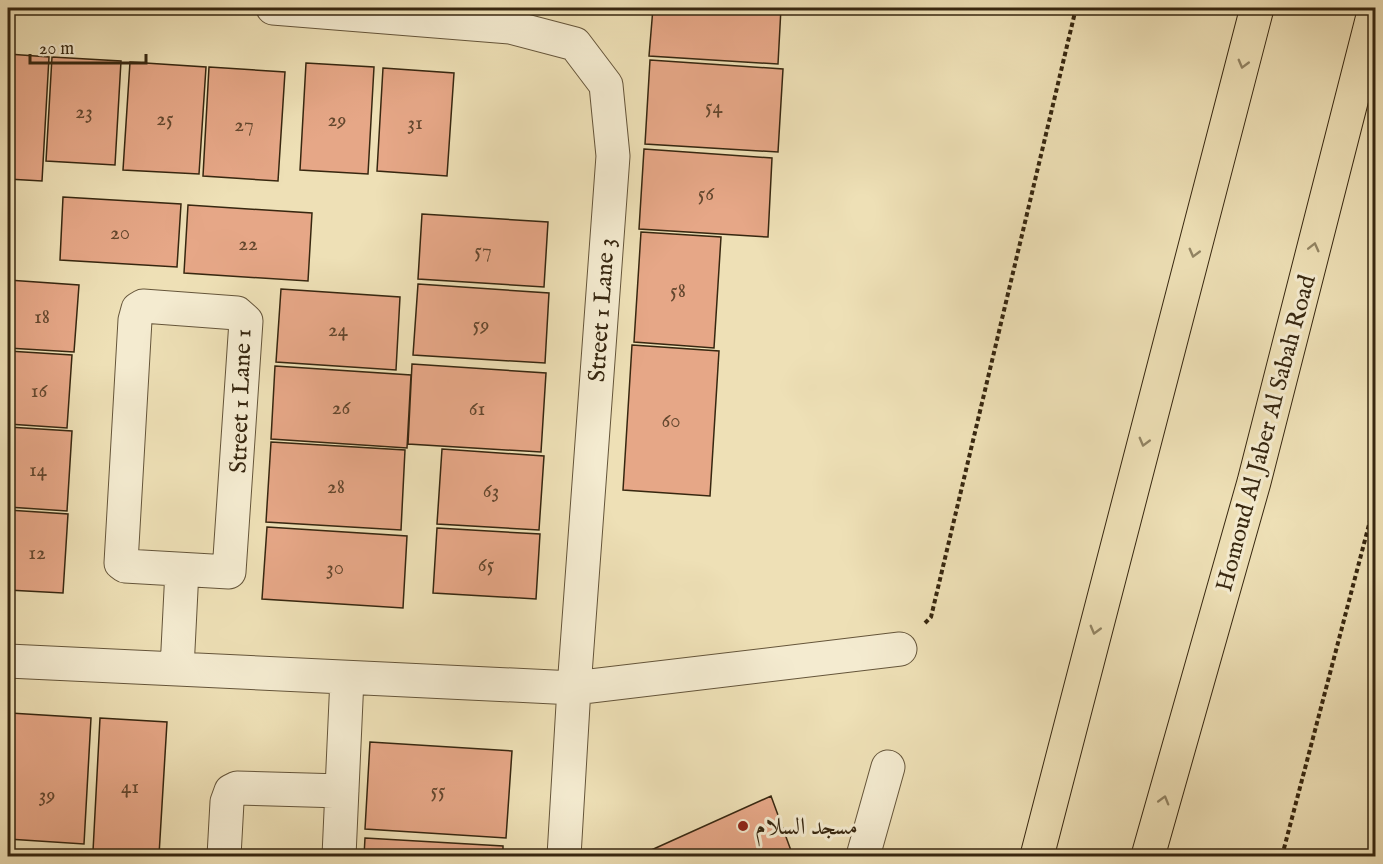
<svg xmlns="http://www.w3.org/2000/svg" width="1383" height="864" viewBox="0 0 1383 864" font-family="'IM FELL English',Amiri,serif">
<style>
.building{fill:#e6a787;stroke:#372710;stroke-width:1.5}
.lines{fill:none;stroke-linecap:round;stroke-linejoin:round}
.minor-casing{stroke:#65553a;stroke-width:35}
.major-casing{stroke:#372710;stroke-width:35}
.path{stroke:#372710;stroke-width:4;stroke-dasharray:4.5 3;stroke-linecap:butt}
.minor{stroke:#f4ebd0;stroke-width:33}
.major{stroke:#eee0b6;stroke-width:33}
.oneway{stroke:#928463}
.poi-dot{fill:#8f2418;stroke:#f4ebd0;stroke-width:2}
.labels{text-anchor:middle;stroke-width:6;stroke-linejoin:round;paint-order:stroke}
.number-label{font-size:21px;fill:#63472e}
.street-label{font-size:24px;fill:#372710;stroke:#f4ebd0}
.poi-label{font-size:24px;fill:#372710;stroke:#f4ebd0;text-anchor:start}
</style>
<rect width="100%" height="100%" fill="#eee0b6"/>
<filter id="stains"><feTurbulence type="fractalNoise" baseFrequency=".00333" numOctaves="4"/><feColorMatrix values="0 0 0 0 .2 0 0 0 0 .09 0 0 0 0 .02 0 0 0 .5 -.17"/></filter>
<radialGradient id="worn" r=".72"><stop offset=".6" stop-color="#630" stop-opacity="0"/><stop offset="1" stop-color="#630" stop-opacity=".3"/></radialGradient>
<path class="building" d="M653 8H781L778 64 649 56Z
M8 54 49 57 42 181 8 179Z
M52 57 121 61 115 165 46 161Z
M650 60 783 69 778 152 645 144Z
M130 62 206 67 199 174 123 170Z
M306 63 374 67 368 174 300 170Z
M209 67 285 72 278 181 203 176Z
M383 68 454 73 447 176 377 171Z
M644 149 772 158 768 237 639 229Z
M63 197 181 204 177 267 60 260Z
M188 205 312 213 308 281 184 273Z
M422 214 548 222 544 287 418 279Z
M641 232 721 237 714 348 634 342Z
M8 280 79 285 74 352 8 348Z
M418 284 549 293 545 363 413 355Z
M281 289 400 297 396 370 276 362Z
M632 345 719 351 710 496 623 490Z
M8 351 72 355 67 428 8 424Z
M412 364 546 373 541 452 408 444Z
M275 366 411 375 407 448 271 439Z
M8 427 72 431 67 511 8 507Z
M271 442 405 450 401 530 266 522Z
M442 449 544 456 539 530 437 524Z
M8 510 68 514 63 593 8 590Z
M267 527 407 536 403 608 262 599Z
M437 528 540 534 536 599 433 593Z
M10 713 91 718 84 844 8 839V749Z
M100 718 167 722 159 855 93 851Z
M370 742 512 751 506 838 365 829Z
M771 796 793 856H638Z
M365 838 503 846V856H364Z"/>
<g class="lines">
<defs>
<path id="minor" d="M273 8 510 27 575 44 606 85 613 156 574 688 564 856
M143 306 237 313 246 321 229 572 125 566 121 563 135 320 138 309Z
M8 661 574 688 900 649
M177 669 182 570
M224 856 227 802 231 791 237 788 342 791
M339 856 347 678
M863 856 888 767"/>
<path id="major" d="M1037 856 1257 8
M1148 856 1254 482 1375 8"/>
</defs>
<use href="#minor" class="minor-casing"/>
<use href="#major" class="major-casing"/>
<path class="path" d="M925 623 931 617 1076 8
M1282 856 1376 498"/>
<use href="#minor" class="minor"/>
<use href="#major" class="major"/>
</g>
<defs><path id="oneway-chevron" d="M-2-3.5L2.5 0L-2 3.5" fill="none" stroke-width="1.6" stroke-linecap="round" stroke-linejoin="round" transform="scale(1.5)"/></defs>
<g class="oneway">
<use href="#oneway-chevron" transform="translate(1243 64) rotate(105)"/>
<use href="#oneway-chevron" transform="translate(1314 247) rotate(-76)"/>
<use href="#oneway-chevron" transform="translate(1194 253) rotate(105)"/>
<use href="#oneway-chevron" transform="translate(1144 442) rotate(105)"/>
<use href="#oneway-chevron" transform="translate(1095 630) rotate(105)"/>
<use href="#oneway-chevron" transform="translate(1164 800) rotate(-74)"/>
</g>
<circle class="poi-dot" cx="743" cy="826" r="6"/>
<g class="labels">
<g class="number-label">
<text x="714" y="113">54</text>
<text x="84" y="118">23</text>
<text x="165" y="125">25</text>
<text x="337" y="126">29</text>
<text x="415" y="129">31</text>
<text x="244" y="131">27</text>
<text x="706" y="200">56</text>
<text x="120" y="239">20</text>
<text x="248" y="250">22</text>
<text x="483" y="257">57</text>
<text x="678" y="297">58</text>
<text x="42" y="323">18</text>
<text x="481" y="331">59</text>
<text x="338" y="336">24</text>
<text x="39" y="397">16</text>
<text x="341" y="414">26</text>
<text x="477" y="415">61</text>
<text x="671" y="427">60</text>
<text x="38" y="476">14</text>
<text x="336" y="493">28</text>
<text x="491" y="497">63</text>
<text x="37" y="559">12</text>
<text x="486" y="571">65</text>
<text x="335" y="574">30</text>
<text x="130" y="793">41</text>
<text x="438" y="797">55</text>
<text x="47" y="801">39</text>
</g>
<g class="street-label">
<text transform="translate(601 310) rotate(-86)" y="8">Street 1 Lane 3</text>
<text transform="translate(240 401) rotate(-88)" y="8">Street 1 Lane 1</text>
<text transform="translate(1265 433) rotate(-75)" y="8">Homoud Al Jaber Al Sabah Road</text>
</g>
<g class="poi-label">
<text x="755" y="834">مسجد السلام</text>
</g>
</g>
<rect width="1383" height="864" fill="none" stroke="#eee0b6" stroke-width="30"/>
<rect x="9" y="9" width="1365" height="846" fill="none" stroke="#372710" stroke-width="3"/>
<rect x="15" y="15" width="1353" height="834" fill="none" stroke="#372710" stroke-width="1.5"/>
<path d="M30 54v9h116v-9" fill="none" stroke="#372710" stroke-width="3"/>
<text x="39" y="54" font-size="18" fill="#372710" stroke="#f4ebd0" stroke-width="4.5" paint-order="stroke">20 m</text>
<rect width="100%" height="100%" filter="url(#stains)"/>
<rect width="100%" height="100%" fill="url(#worn)"/>
</svg>
